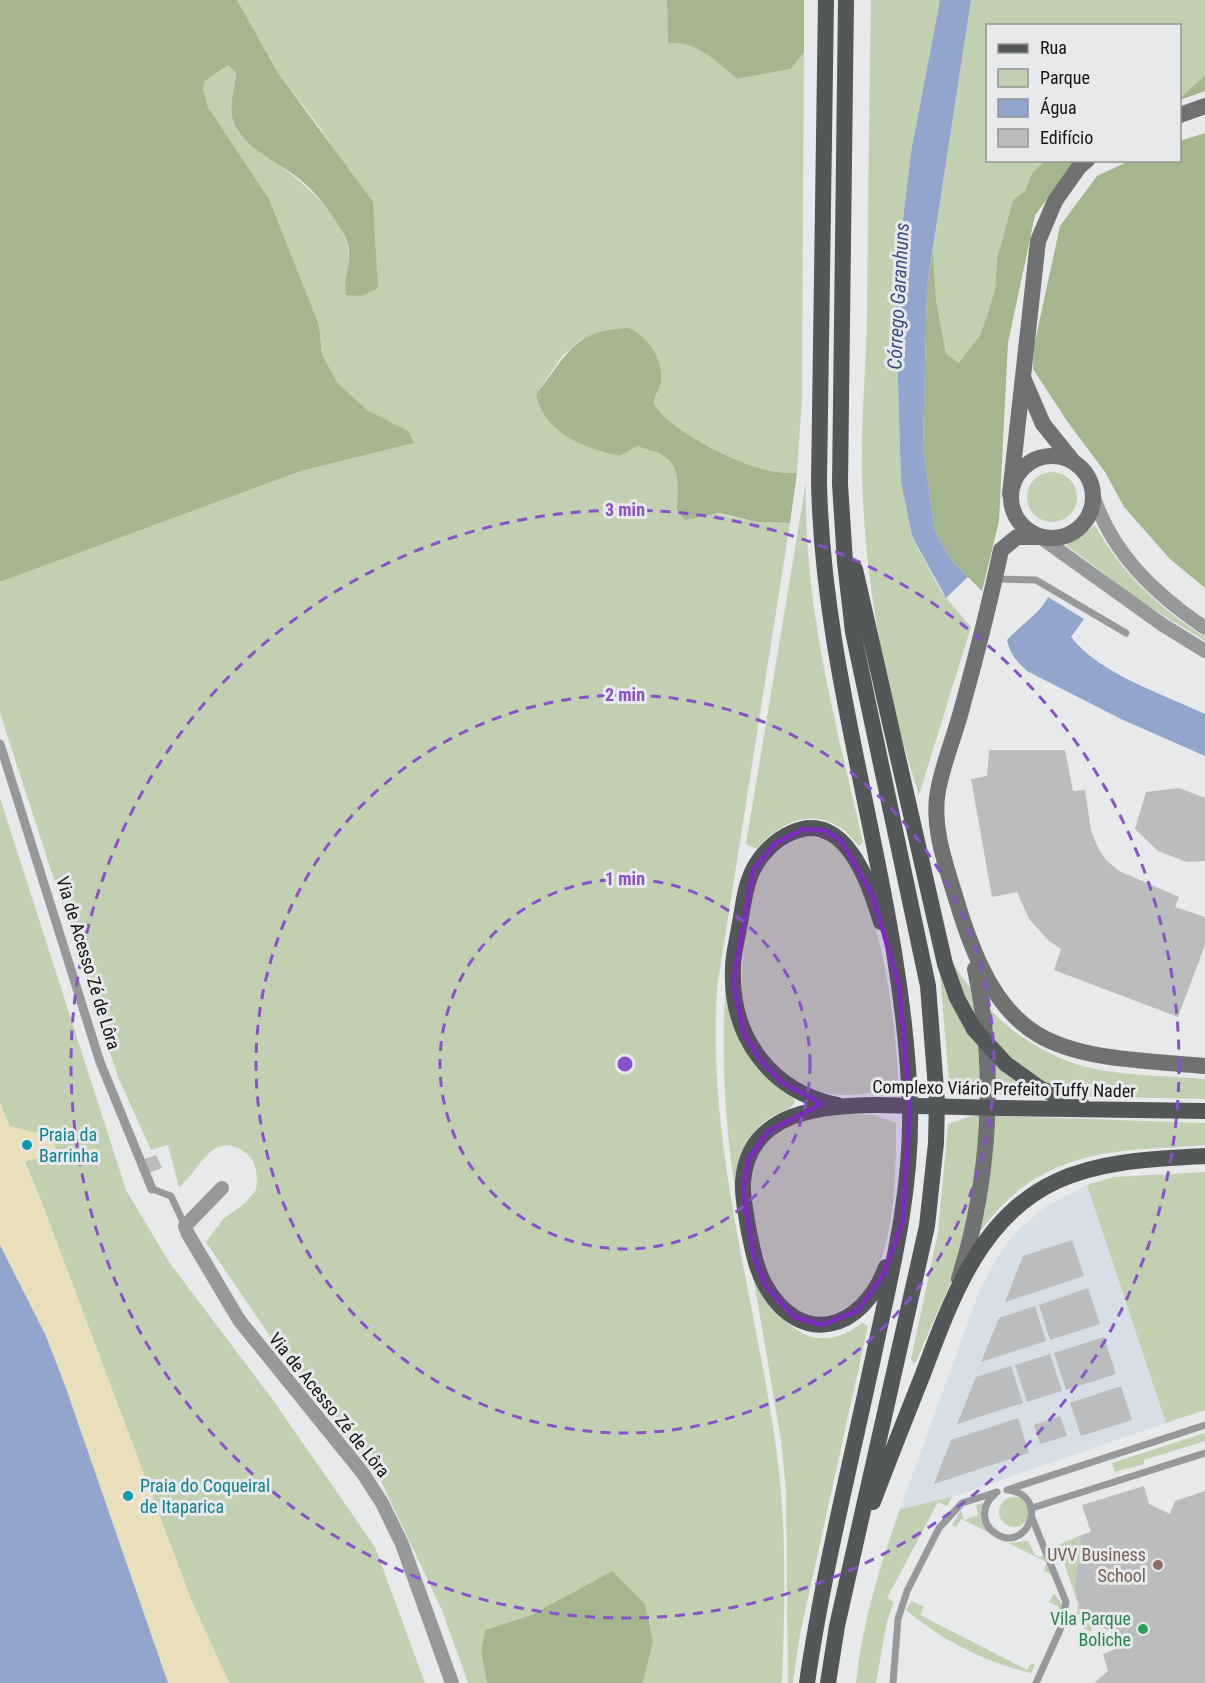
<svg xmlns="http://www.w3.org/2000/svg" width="1205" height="1683" viewBox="0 0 1205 1683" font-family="'Roboto Condensed',sans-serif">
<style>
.built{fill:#d7dfe6}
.green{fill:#c2d0b2}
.forest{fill:#a3b68d}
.sand{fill:#e9e0bb}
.water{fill:#92a5cc}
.building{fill:#babcbe}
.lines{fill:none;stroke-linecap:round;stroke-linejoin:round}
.service{stroke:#979899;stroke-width:7}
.pedestrian{stroke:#979899;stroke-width:9}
.minor{stroke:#979899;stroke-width:14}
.secondary{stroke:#707272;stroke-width:16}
.primary{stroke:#545757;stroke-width:16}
.primary-bridge{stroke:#545757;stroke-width:16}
.marked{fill:#7b2cbf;fill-opacity:0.2;stroke:#7b2cbf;stroke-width:4.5;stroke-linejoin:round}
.ring{fill:none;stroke:#8a52ca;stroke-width:3;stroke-dasharray:10 8}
.culture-dot{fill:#0f9aa8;stroke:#e7e9eb;stroke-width:2}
.education-dot{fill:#8d6e63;stroke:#e7e9eb;stroke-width:2}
.leisure-dot{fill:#2e9e5b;stroke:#e7e9eb;stroke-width:2}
.labels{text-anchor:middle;stroke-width:6;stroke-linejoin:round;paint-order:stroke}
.street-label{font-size:18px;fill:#141516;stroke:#e7e9eb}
.culture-label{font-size:18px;fill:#0d838f;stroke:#e7e9eb;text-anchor:start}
.education-label{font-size:18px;fill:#785e54;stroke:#e7e9eb;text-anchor:end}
.leisure-label{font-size:18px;fill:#27864d;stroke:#e7e9eb;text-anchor:end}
.water-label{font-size:20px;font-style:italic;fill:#375184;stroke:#e7e9eb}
.centre{fill:#8a52ca;stroke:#e7e9eb;stroke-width:3}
.ring-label{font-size:18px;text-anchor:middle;font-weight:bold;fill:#8a52ca;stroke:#e7e9eb;stroke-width:6;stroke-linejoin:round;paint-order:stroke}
</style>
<rect width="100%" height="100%" fill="#e7e9eb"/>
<path class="built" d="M1087 1185 1166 1423 952 1497 900 1509 980 1289 997 1257 1017 1231 1046 1206Z"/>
<path class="green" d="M237 0H667L668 43C697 41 717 62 737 79L791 69 804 52 802 398 797 473C784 473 771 472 759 468 731 460 667 429 654 403L661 381 582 339 563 355 536 394C543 433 588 443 620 456L638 446C644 449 650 450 656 452 677 461 682 481 677 501 713 514 752 525 790 523L717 988C707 1146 754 1292 776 1447 787 1525 785 1604 782 1683H643L653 1642 612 1571 531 1615 485 1630 481 1651 487 1683H468L442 1610 381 1481 288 1363 206 1242 223 1219 244 1204 256 1190C258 1177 257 1163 247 1154 213 1126 199 1172 179 1187L168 1145 151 1150 118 1077 0 713V582L301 471 414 443 367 410 337 382 322 354 319 325 269 199 208 107 203 89 205 81 228 65 236 73C235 85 230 113 234 123 238 139 257 149 269 158 306 184 360 225 347 276L362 296 377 288 375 233 348 170 318 125 278 73Z
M871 0H940L911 152 895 285 901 482 912 537 942 593 971 627 919 795C885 690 864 581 862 471 861 419 866 368 867 317 868 211 869 106 871 0Z
M971 0H1205V75L1180 98V26H988V160L1045 161 1032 173 1025 191 1013 200 997 259 995 289 987 316 980 335 959 364 946 354 936 300 933 250Z
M1027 497a25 25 0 1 1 50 0a25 25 0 1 1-50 0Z
M806 482C803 605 836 723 863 842L859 846C853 840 849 834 842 829 810 806 779 824 756 849L746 844Z
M1095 525C1120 571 1160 610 1205 637V641L1142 602 1066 545Z
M0 798 126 1190 169 1262 273 1400 375 1547 425 1683H229L192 1602 40 1198 0 1103Z
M800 837C813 836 825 838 835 846 880 885 897 1026 898 1084 841 1108 781 1093 754 1034 750 1026 744 1018 743 1009 738 969 747 930 753 890 762 864 776 850 800 837Z
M952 962C985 1014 1034 1056 1095 1069 1131 1076 1169 1076 1205 1079V1099L974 1094 949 1082 940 975Z
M726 974C736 1031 739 1065 792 1096L795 1102C791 1111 776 1113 768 1119 742 1137 741 1166 736 1195 724 1121 721 1049 726 974Z
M841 1114 875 1115 896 1123C896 1176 897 1291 837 1312 825 1317 814 1320 802 1315 794 1311 780 1297 775 1290 762 1272 746 1191 752 1170 755 1158 762 1143 772 1135 792 1119 817 1117 841 1114Z
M975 1115 1205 1123V1145C1173 1148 1141 1148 1109 1153 988 1172 959 1263 916 1362L913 1363 911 1359 938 1233 948 1124Z
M1205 1172V1410L1166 1423 1087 1185 1114 1177Z
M753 1275C776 1317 811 1363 862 1323L868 1326 800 1634 793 1683H788L786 1489 781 1440Z
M1205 1433V1441L1144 1460V1464L1115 1472 1112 1463Z
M952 1497 947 1506 938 1502 887 1598 894 1602 887 1621 876 1683H856C862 1623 880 1566 900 1509Z
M999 1512a15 15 0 1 1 30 0a15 15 0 1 1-30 0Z
M983 1503V1519L992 1534 961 1519 956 1527 952 1525 961 1510 964 1520 978 1515 976 1505Z
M1079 1536 1084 1554C1071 1579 1072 1603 1094 1622L1091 1632 1081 1627 1086 1618 1077 1614 1078 1604 1058 1545Z
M1028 1541 1035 1555 1040 1557 1046 1555 1052 1575 1044 1571 1047 1562 1008 1543Z
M1054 1593 1063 1606 1059 1618 1055 1616 1059 1607 1049 1602Z
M912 1601 924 1607 920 1615 1027 1670 1031 1663 1035 1665 1031 1673C984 1662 943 1641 906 1610Z"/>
<path class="forest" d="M0 0H237L278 73 373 202 378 288 362 296 346 295C342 274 356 261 345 237 336 218 319 196 303 182 282 163 245 151 234 123 228 108 235 89 236 73L228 65 205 81 203 89 208 107 269 199 319 325 322 354 337 382 367 410 408 431 414 443 301 471 0 582Z
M667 0H804V52L791 69 737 79C717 62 697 41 668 43Z
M1205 75V91L1180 100V98Z
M1205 133V588L1170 559 1124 507 1105 472 1067 421 1033 369 1034 346 1060 226 1097 176 1129 161 1180 160V141Z
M1045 161H1076L1035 215 1008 343 999 521 982 591 952 561 935 532 923 449 927 287 933 250 936 300 946 354 959 363 980 335 987 316 995 289 997 259 1013 200 1025 191 1032 173Z
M629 328C647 336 663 359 661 380 661 386 655 395 654 403 667 429 731 460 759 468 771 472 784 473 797 473L790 523 757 522 718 513 685 520 677 510C677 487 684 464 656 452 650 450 644 449 638 446L620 456C586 449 543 433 536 394 568 356 571 330 629 328Z
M612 1571 645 1604 653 1642 643 1683H487L481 1651 485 1630 531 1615Z"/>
<path class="sand" d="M0 1103 9 1126 53 1137 56 1153 23 1162 40 1198 192 1602 229 1683H168L67 1391 46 1336 0 1245Z"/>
<path class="water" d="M940 0H971L927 287 923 449 935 532 952 561 968 577 946 598 912 536 901 482 895 285 911 152Z
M1048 597 1084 619 1071 637C1098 673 1165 695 1205 714V756L1121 719 1027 671C1017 662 1010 654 1007 640 1020 625 1039 615 1048 597Z
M0 1245 46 1336 67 1391 168 1683H0Z"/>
<path class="building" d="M989 750H1065L1073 791 1085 790 1091 830 1097 846 1106 860 1119 871 1179 897 1175 907 1205 917V945L1178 1017 1054 970 1061 949 1049 941 1029 919 1017 892 992 897 971 779 987 776Z
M1179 788 1205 798V861L1187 862 1158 851 1135 829 1146 792Z
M156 1155 162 1168 149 1173 144 1159Z
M1072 1240 1084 1276 1005 1302 1023 1256Z
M1088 1288 1100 1324 1050 1340 1039 1305Z
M1035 1306 1046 1341 981 1362 999 1318Z
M1104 1337 1116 1374 1066 1390 1054 1353Z
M1050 1354 1062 1391 1027 1402 1015 1365Z
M1011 1366 1023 1403 957 1424 976 1377Z
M1121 1386 1132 1420 1081 1436 1070 1403Z
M1060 1416 1067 1436 1040 1444 1034 1425Z
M1018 1418 1029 1453 934 1484 951 1440Z
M1144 1486 1149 1504 1170 1514 1175 1501 1205 1491V1683H1094L1108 1671 1103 1654 1118 1648 1112 1632 1097 1625 1085 1614 1077 1600 1075 1584 1077 1568 1084 1554 1079 1536 1091 1532 1082 1505Z"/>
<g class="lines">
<path class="service" d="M995 579 1036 580 1126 633
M152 1189 171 1196 185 1226
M1007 1490 1205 1425
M995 1494C988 1500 983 1508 985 1518 986 1524 990 1530 995 1533 1024 1555 1053 1498 1009 1490
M1032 1508 1205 1453
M1032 1518 1066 1602 1060 1630 1036 1683
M893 1683 898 1619 907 1591 939 1528 962 1503 997 1492"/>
<path class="pedestrian" d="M0 744 100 1062 152 1189"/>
<path class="minor" d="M1093 494C1111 553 1155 594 1205 628
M1040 537 1163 625 1205 651
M222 1188 185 1226 188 1234 239 1320 362 1472 382 1503 402 1544 452 1683"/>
<path class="secondary" d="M1180 115 1205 106
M1024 380 1043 424 1072 460
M1011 497a41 41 0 1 1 82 0a41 41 0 1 1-82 0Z
M1010 494 1038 241 1055 201 1079 167 1087 160
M1040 537H1017L1001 550C990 602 977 653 963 704 956 733 943 762 938 791 931 827 947 869 957 902 1004 1058 1059 1054 1205 1066
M959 1279C990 1180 997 1070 975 969"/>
<path class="primary" d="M855 569 945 964 957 998 974 1029
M1006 1064 1041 1089 1082 1105
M838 1105C771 1092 730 1037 733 968 733 955 737 941 739 928 743 909 744 888 753 870 761 854 775 840 791 833 845 808 870 885 881 922
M877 1105C823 1106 748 1110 743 1182 742 1197 746 1212 748 1227 752 1246 755 1265 764 1283 800 1350 863 1330 886 1267
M1002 1108 1205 1111
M873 1502C889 1459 906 1417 923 1374 951 1300 980 1216 1057 1181 1103 1160 1156 1159 1205 1156
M807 1683C824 1566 854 1450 878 1335 895 1258 912 1184 910 1105 903 894 823 693 819 482L826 0
M828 1683 837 1626 927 1226 936 1143 937 1102 928 986 853 632 845 562 840 484 846 0"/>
<path class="primary-bridge" d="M974 1029 1006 1064
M877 1105 1002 1108"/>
</g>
<path class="marked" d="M804 829 824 830 841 840 872 894 899 985 910 1104 903 1221 884 1274 858 1311 822 1325 794 1317 765 1285 753 1254 743 1189 748 1160 768 1131 822 1104 781 1082 760 1060 744 1034 733 983 753 870 775 843Z"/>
<g class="ring">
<circle cx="625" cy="1064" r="185"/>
<circle cx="625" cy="1064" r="369"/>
<circle cx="625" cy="1064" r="554"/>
</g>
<g class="culture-dot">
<circle cx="27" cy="1145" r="6"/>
<circle cx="128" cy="1496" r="6"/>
</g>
<circle class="education-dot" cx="1158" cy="1565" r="6"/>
<circle class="leisure-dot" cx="1143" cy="1629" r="6"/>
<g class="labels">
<g class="street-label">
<text transform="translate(88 963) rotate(73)" y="6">Via de Acesso Zé de Lôra</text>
<text transform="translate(1004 1089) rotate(1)" y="6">Complexo Viário Prefeito Tuffy Nader</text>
<text transform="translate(329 1405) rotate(51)" y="6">Via de Acesso Zé de Lôra</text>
</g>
<g class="culture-label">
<text x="39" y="1141">Praia da<tspan x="39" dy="21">Barrinha</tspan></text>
<text x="140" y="1492">Praia do Coqueiral<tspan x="140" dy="21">de Itaparica</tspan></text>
</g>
<g class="education-label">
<text x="1146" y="1561">UVV Business<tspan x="1146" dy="21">School</tspan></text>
</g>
<g class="leisure-label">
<text x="1131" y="1625">Vila Parque<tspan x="1131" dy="21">Boliche</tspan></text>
</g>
<g class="water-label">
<text transform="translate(898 296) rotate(-87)" y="7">Córrego Garanhuns</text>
</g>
</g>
<circle cx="625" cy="1064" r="9" class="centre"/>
<g class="ring-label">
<text x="625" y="516">3 min</text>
<text x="625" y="701">2 min</text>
<text x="625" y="885">1 min</text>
</g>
<rect x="986" y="24" width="195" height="138" fill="#e7e9eb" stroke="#939496" stroke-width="1.5"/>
<rect x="998" y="44" width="30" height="9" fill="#545757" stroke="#939496" stroke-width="1.5"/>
<text x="1040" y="54" font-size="18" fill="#141516">Rua</text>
<rect x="998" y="69" width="30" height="18" fill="#c2d0b2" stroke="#939496" stroke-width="1.5"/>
<text x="1040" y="84" font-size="18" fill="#141516">Parque</text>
<rect x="998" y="99" width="30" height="18" fill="#92a5cc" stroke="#939496" stroke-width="1.5"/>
<text x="1040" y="114" font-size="18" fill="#141516">Água</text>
<rect x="998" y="129" width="30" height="18" fill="#babcbe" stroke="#939496" stroke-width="1.5"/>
<text x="1040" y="144" font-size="18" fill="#141516">Edifício</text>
</svg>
